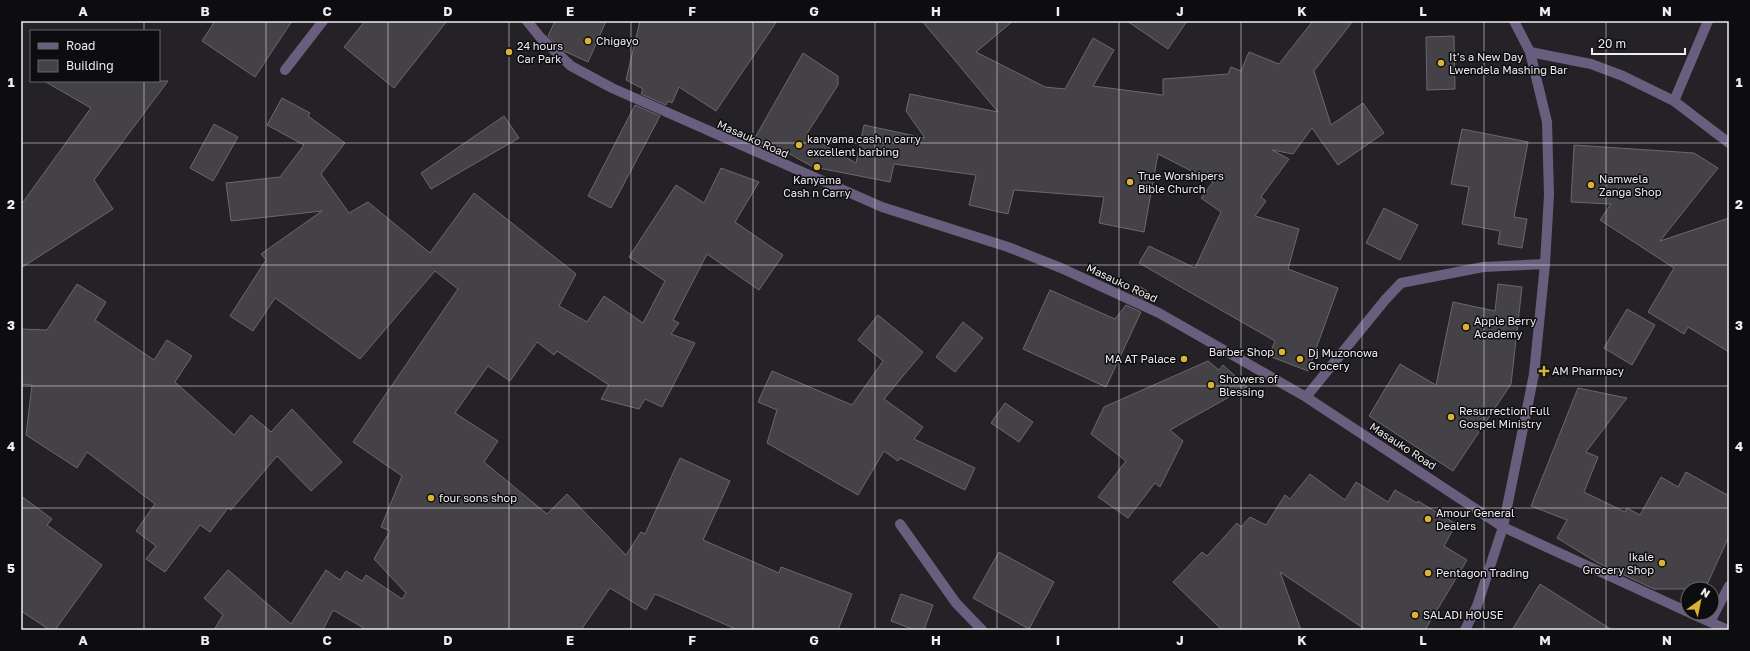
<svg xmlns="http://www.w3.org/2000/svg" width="1750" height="651" viewBox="0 0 1750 651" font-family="'Golos Text',sans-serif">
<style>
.building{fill:#444247;stroke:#6a686e}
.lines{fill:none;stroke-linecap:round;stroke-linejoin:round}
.minor{stroke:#6a5e7e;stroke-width:10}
.grid{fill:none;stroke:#eeedf0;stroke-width:1;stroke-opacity:0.55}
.poi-dot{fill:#d9b334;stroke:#0d0c0e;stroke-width:1.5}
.labels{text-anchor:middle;stroke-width:3;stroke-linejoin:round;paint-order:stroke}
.poi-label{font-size:11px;fill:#eeedf0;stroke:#0d0c0e;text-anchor:start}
.street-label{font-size:11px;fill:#eeedf0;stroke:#0d0c0e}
.neatline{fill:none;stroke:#eeedf0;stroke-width:1.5}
.grid-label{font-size:13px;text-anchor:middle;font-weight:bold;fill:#eeedf0}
</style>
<rect width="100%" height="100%" fill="#242227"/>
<path class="building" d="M215 21H292L255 77 202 41Z
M365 21H447L394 88 344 47Z
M555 21H606L588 62 564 51 548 36Z
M640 21H777L716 111 679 87 672 103 668 101 666 105 641 94 643 89 626 80Z
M922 21H1013L976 52 1045 87 1065 89 1093 38 1114 50 1093 86 1163 95V79L1228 74 1231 67 1241 71 1249 52 1279 64 1313 21H1353L1314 71 1331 125 1363 103 1384 133 1338 165 1312 128 1293 154 1272 150 1289 159 1261 197 1266 201 1255 216 1299 229 1288 269 1338 288 1308 371 1269 356 1275 341 1139 263 1149 246 1195 268 1221 212 1201 198 1213 182 1158 154 1144 232 1099 223 1104 197 1014 190 1008 214 969 205 976 175 894 164 890 182 813 167 779 148 776 153 752 143 803 53 838 76V85L806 135 856 163 864 125 925 138 906 111 910 94 998 112Z
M1127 21H1187L1168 49Z
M1454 36 1455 89 1427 90 1426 37Z
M44 81H168L94 180 113 209 21 268V205L91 108Z
M282 98 310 113 308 116 345 143 321 174 349 213 368 202 430 253 474 193 576 274 559 306 587 322 604 296 643 323 665 281 629 257 676 185 704 203 721 168 759 182 735 222 783 255 759 290 707 254 673 320 679 323 671 334 695 343 662 407 645 399 639 409 601 399 609 385 557 351 554 355 537 342 510 381 488 366 455 413 498 441 484 462 547 514 567 494 626 555 641 532 645 534 680 458 730 481 703 540 779 573 781 567 852 594 838 630H738L655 594 646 610 610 588 581 630H367L333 610 323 630H214L223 615 204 598 228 570 291 624 326 570 340 580 346 571 362 581 366 575 402 599 406 593 374 559 390 531 381 527 402 476 353 442 458 289 435 271 360 359 275 298 253 331 230 316 266 260 261 254 322 211 231 221 226 183 280 177 304 145 267 125Z
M635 105 660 116 611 208 588 196Z
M504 116 519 138 431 189 421 173Z
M214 124 238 137 213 181 190 168Z
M1462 129 1528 142 1514 217 1527 219 1522 248 1498 244 1500 231 1462 224 1469 187 1451 184Z
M1574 145 1694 153 1718 168 1660 241 1729 218V352L1688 327 1684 334 1648 312 1674 268 1600 220 1611 204 1571 202Z
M1384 208 1418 225 1400 260 1366 243Z
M77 284 106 302 95 320 154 360 167 340 192 356 175 382 234 435 251 415 271 432 292 409 342 462 311 491 277 456 231 510 228 508 210 532 200 525 165 572 146 559 156 546 136 531 155 504 87 452 77 468 26 435 32 385 21 384V329L47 330Z
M1498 284 1522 287 1511 384 1453 471 1369 416 1400 364 1436 385 1453 302 1495 311Z
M1139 286 1150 293 1146 300 1133 294Z
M1050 290 1115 319 1126 305 1141 312 1106 387 1023 349Z
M1627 309 1655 325 1632 365 1604 348Z
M878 315 923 352 884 399 923 427 914 439 975 468 965 490 900 458 898 461 884 451 858 495 767 443 777 410 758 402 772 371 852 405 883 361 858 340Z
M963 322 983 338 955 372 936 357Z
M1208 361 1219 370 1223 365 1247 387 1170 430 1183 441 1160 487 1155 483 1128 518 1098 497 1126 461 1091 434 1104 407Z
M1578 388 1627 398 1586 452 1598 457 1584 492 1625 512 1627 508 1640 515 1661 477 1678 487 1686 472 1729 496V536L1705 589H1654L1598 563 1557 538 1567 520 1531 506Z
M1005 403 1033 422 1019 442 991 423Z
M1310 474 1345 500 1356 482 1388 502 1395 490 1417 503 1418 501 1456 524 1444 546 1467 560 1425 630H1366L1280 572 1301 630H1222L1173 582 1202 552 1207 556 1237 523 1241 527 1250 517 1266 525 1285 495 1290 499Z
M21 496 52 519 47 525 102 565 55 630H50L21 611Z
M999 552 1054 582 1029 629 973 598Z
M1540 584 1612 630H1512Z
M901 594 933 605 924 630H915L891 621Z"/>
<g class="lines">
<path class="minor" d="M527 21 540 37 571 66 612 88 882 207 1008 247 1061 268 1159 313 1306 397 1503 527 1688 612
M1530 52 1591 64 1623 76 1674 101 1729 143
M285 70 323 21
M1674 101 1708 21
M1306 397 1385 300 1401 283 1483 267 1545 264
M900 524 956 603 982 630
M1690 613 1728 630
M1710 622 1729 586
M1465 630 1477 606 1503 527 1534 374 1545 264 1549 195 1547 122 1530 52 1514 21"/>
</g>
<path class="grid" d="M144 21V31M266 21V630M388 21V630M509 21V630M631 21V630M753 21V630M875 21V630M997 21V630M1119 21V630M1241 21V630M1362 21V630M1484 21V630M1606 21V630M144 81V630M21 143H1729M21 265H1729M21 386H1729M21 508H1729"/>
<g class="poi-dot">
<circle cx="588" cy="41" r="4"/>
<circle cx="509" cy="52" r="4"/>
<circle cx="1441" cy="63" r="4"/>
<circle cx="799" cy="145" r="4"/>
<circle cx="817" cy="167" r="4"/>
<circle cx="1130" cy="182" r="4"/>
<circle cx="1591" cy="185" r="4"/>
<circle cx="1466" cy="327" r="4"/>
<circle cx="1282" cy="352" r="4"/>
<circle cx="1184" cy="359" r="4"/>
<circle cx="1300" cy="359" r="4"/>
<path d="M1542 365h4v4h4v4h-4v4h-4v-4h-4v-4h4z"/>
<circle cx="1211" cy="385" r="4"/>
<circle cx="1451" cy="417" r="4"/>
<circle cx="431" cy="498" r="4"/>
<circle cx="1428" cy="519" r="4"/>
<circle cx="1662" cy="563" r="4"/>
<circle cx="1428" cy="573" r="4"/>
<circle cx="1415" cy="615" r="4"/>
</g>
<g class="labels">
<g class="poi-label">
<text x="596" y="45">Chigayo</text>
<text x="517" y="50">24 hours<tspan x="517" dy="13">Car Park</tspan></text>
<text x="1449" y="61">It's a New Day<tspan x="1449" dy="13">Lwendela Mashing Bar</tspan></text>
<text x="807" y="143">kanyama cash n carry<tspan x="807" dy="13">excellent barbing</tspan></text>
<text x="1138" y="180">True Worshipers<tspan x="1138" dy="13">Bible Church</tspan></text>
<text x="1599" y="183">Namwela<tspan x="1599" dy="13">Zanga Shop</tspan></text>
<text x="817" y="184" text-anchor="middle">Kanyama<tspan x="817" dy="13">Cash n Carry</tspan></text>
<text x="1474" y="325">Apple Berry<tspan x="1474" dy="13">Academy</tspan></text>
<text x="1274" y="356" text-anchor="end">Barber Shop</text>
<text x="1308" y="357">Dj Muzonowa<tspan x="1308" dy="13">Grocery</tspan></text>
<text x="1176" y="363" text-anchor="end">MA AT Palace</text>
<text x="1552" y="375">AM Pharmacy</text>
<text x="1219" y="383">Showers of<tspan x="1219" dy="13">Blessing</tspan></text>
<text x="1459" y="415">Resurrection Full<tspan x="1459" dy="13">Gospel Ministry</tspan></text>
<text x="439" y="502">four sons shop</text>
<text x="1436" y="517">Amour General<tspan x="1436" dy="13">Dealers</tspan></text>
<text x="1654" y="561" text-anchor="end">Ikale<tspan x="1654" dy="13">Grocery Shop</tspan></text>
<text x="1436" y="577">Pentagon Trading</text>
<text x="1423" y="619">SALADI HOUSE</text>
</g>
<g class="street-label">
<text transform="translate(753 139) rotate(24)" y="4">Masauko Road</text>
<text transform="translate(1122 283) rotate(25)" y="4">Masauko Road</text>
<text transform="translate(1403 446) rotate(33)" y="4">Masauko Road</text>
</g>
</g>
<rect width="1750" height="651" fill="none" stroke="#0d0c0e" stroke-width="44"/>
<rect x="30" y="30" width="130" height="52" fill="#0d0c0e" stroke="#676668"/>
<rect x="38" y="43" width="20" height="6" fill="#6a5e7e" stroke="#676668"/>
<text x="66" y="50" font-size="12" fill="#eeedf0">Road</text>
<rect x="38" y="60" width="20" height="12" fill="#444247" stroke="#676668"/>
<text x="66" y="70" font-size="12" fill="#eeedf0">Building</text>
<g transform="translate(1700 601) rotate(33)"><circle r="19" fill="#0d0c0e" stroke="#676668"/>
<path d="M0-3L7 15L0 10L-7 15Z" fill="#d9b334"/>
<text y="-6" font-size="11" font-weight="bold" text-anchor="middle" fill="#eeedf0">N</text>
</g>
<path d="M1592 48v6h93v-6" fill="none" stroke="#eeedf0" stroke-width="2"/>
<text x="1598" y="48" font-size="12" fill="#eeedf0" stroke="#0d0c0e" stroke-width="3" paint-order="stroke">20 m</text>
<rect x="22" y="22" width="1706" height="607" class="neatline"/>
<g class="grid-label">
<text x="83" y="16">A</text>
<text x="205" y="16">B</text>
<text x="327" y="16">C</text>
<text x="448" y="16">D</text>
<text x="570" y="16">E</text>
<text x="692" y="16">F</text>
<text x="814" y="16">G</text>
<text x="936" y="16">H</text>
<text x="1058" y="16">I</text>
<text x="1180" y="16">J</text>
<text x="1302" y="16">K</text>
<text x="1423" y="16">L</text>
<text x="1545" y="16">M</text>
<text x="1667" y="16">N</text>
<text x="11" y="87">1</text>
<text x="1739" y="87">1</text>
<text x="11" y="209">2</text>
<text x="1739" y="209">2</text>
<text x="11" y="330">3</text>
<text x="1739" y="330">3</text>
<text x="11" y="451">4</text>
<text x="1739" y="451">4</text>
<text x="11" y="573">5</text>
<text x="1739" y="573">5</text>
<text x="83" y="645">A</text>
<text x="205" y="645">B</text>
<text x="327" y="645">C</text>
<text x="448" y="645">D</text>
<text x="570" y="645">E</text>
<text x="692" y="645">F</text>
<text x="814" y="645">G</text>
<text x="936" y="645">H</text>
<text x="1058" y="645">I</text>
<text x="1180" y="645">J</text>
<text x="1302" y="645">K</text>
<text x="1423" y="645">L</text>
<text x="1545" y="645">M</text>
<text x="1667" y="645">N</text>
</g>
</svg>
